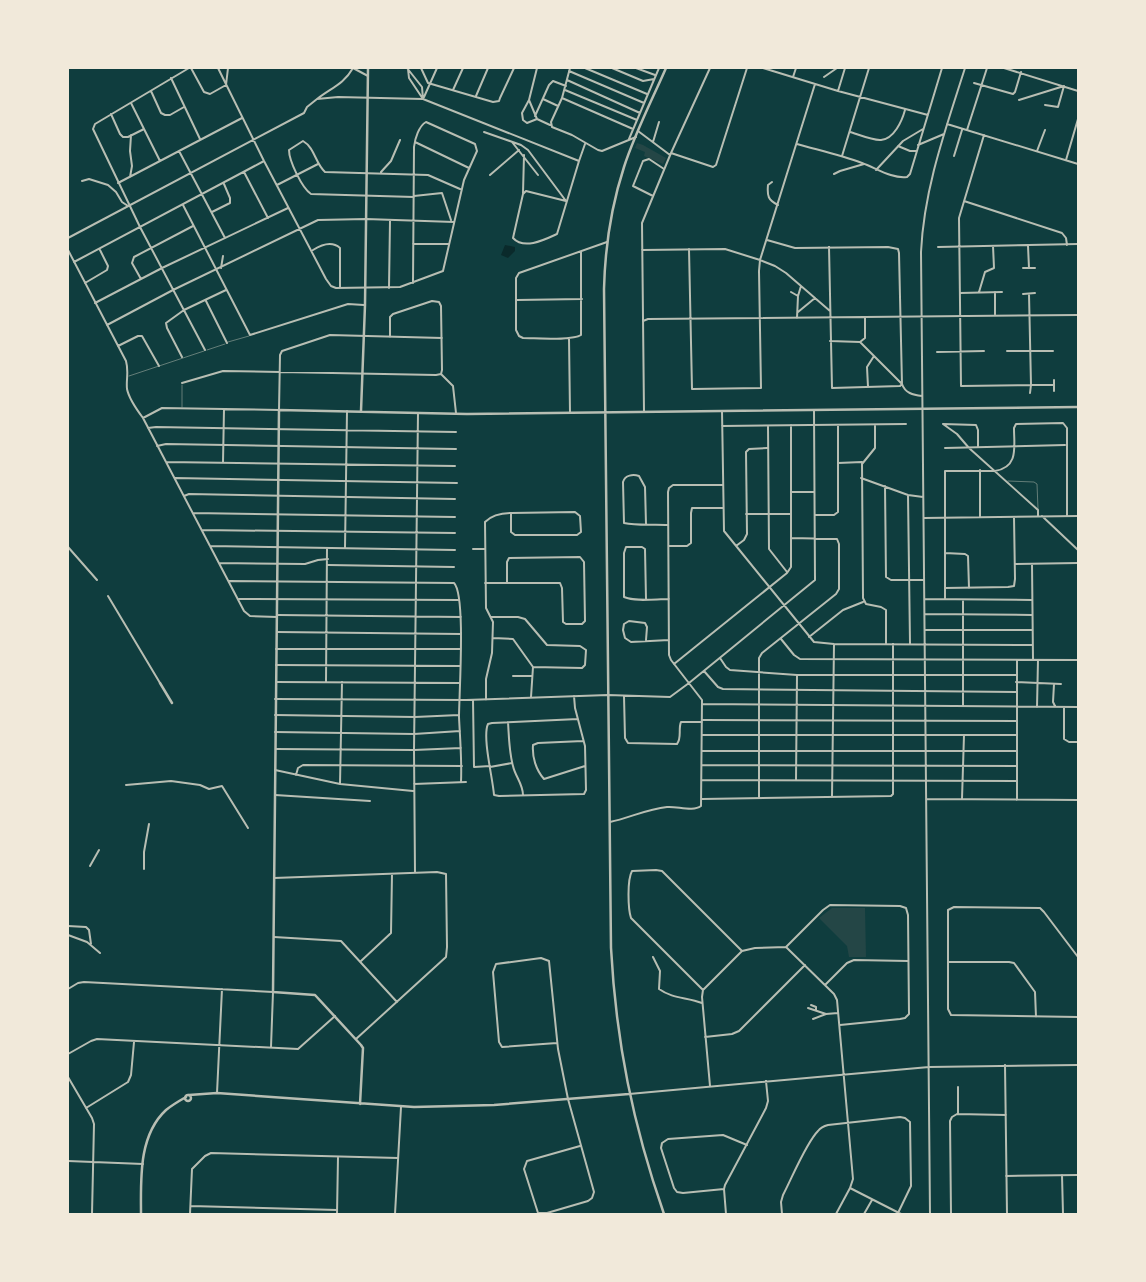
<svg xmlns="http://www.w3.org/2000/svg" width="1146" height="1282" viewBox="0 0 1146 1282" font-family="'Archivo Narrow',sans-serif">
<style>
.green{fill:#244646}
.water{fill:#0a2a2b}
.lines{fill:none;stroke-linecap:round;stroke-linejoin:round}
.service{stroke:#b8beb3;stroke-width:0.5}
.minor{stroke:#b8beb3;stroke-width:2}
.tertiary{stroke:#b8beb3;stroke-width:2.5}
</style>
<rect width="100%" height="100%" fill="#0f3d3e"/>
<path class="green" d="M637 143 643 145 666 158 663 164 644 156 645 152 635 148Z
M832 908H865L866 957H849L847 946 819 918Z"/>
<path class="water" d="M505 245 515 247V251L508 258 501 255Z"/>
<g class="lines">
<path class="service" d="M228 342 249 336
M207 350 225 344
M129 376 204 351
M182 407V385
M1008 481 1034 482 1037 484 1038 509"/>
<path class="minor" d="M189 68 95 124 93 129 140 227 205 350
M191 68 204 92 210 94 226 85 228 68
M218 68 264 161 326 279 331 286 336 288 400 287 443 271 464 180 477 151 475 144 426 122C419 126 415 138 414 147L413 283
M353 68 368 76
M407 68 422 87 423 99
M421 68 428 83 493 102 499 101 500 98 514 68
M537 68 529 100 537 119 550 125
M570 68 562 98 551 122 552 127 572 135 598 150 602 151 636 137
M585 68 647 94
M612 68 643 81 654 79
M636 68 655 75
M763 68 838 91 928 115
M1004 68 1078 91
M408 69 409 78 423 99
M569 71 644 103
M793 77 796 68
M824 77 837 68
M171 78 200 139
M567 80 640 113
M974 83 1013 94 1015 92 1021 72
M453 90 463 68
M565 90 637 120
M151 91 161 113 165 115H170L184 107
M838 91 845 68
M476 96 488 68
M424 97 437 68
M562 98 633 129
M317 99C331 88 344 84 353 68
M543 99 558 106
M529 100 522 113 523 120 527 123 537 119
M1019 100 1064 86
M131 103 160 161
M1045 105 1058 107 1064 86
M111 114 120 134 123 137H128L144 129
M535 116 549 85 553 81 566 86
M947 124 1078 164
M967 130 987 68
M638 131 670 155
M484 132 521 145 528 150 566 201
M850 132C857 134 874 141 881 140 894 139 902 121 905 110
M984 135 959 218 961 386 1031 385 1029 294
M629 139 659 68
M415 142 469 168
M512 142 538 175
M653 142 659 122
M797 144C818 150 841 155 862 163 876 168 892 179 907 177L910 174 942 68
M918 145 944 134
M898 146 910 151H917
M179 151 225 238
M1037 151 1045 130
M671 153 713 167 716 165 747 68
M842 156 869 68
M954 156 962 130
M1066 160 1078 119
M876 170 903 141 923 129
M244 172 268 218
M381 172 391 161 400 140
M834 174 840 171 864 164
M490 175 519 150
M130 177 132 166 130 151 131 135
M82 181 89 179 108 185 116 192 122 202 128 206
M772 182 768 185C767 196 768 200 778 205
M118 183 242 118
M277 185 318 164
M523 193 524 155
M414 196 442 193 451 220
M653 196 633 186 643 161 649 159 664 169
M414 197 311 194C302 188 289 161 289 150L303 141C315 148 315 163 325 172L428 175 460 189
M566 201 526 191 523 194 513 238C524 250 544 240 557 234L579 161 585 144
M964 201 1062 233 1066 238 1067 245
M183 205 250 335 348 304 364 305
M212 212 230 203V198L224 184
M68 238 304 113 307 107 317 99 338 97 423 99 579 161
M767 240 795 248 888 247 898 249 899 253 902 384 900 386 832 388 829 247
M413 244H448
M1028 246 1029 268
M938 247 1078 244
M689 249 692 389 761 388 759 271 760 260 815 84
M68 250 126 361C129 372 126 379 127 389 129 399 137 410 143 418L244 611 250 616 277 617
M313 250C321 245 332 241 340 248V288
M642 250 725 249 760 260 775 266 786 273 830 311
M581 252V335C572 341 536 338 523 338L519 336 516 330V278L519 273 607 242
M74 262 264 161
M221 268 223 256
M1023 268H1035
M141 279 132 263 134 257 193 226
M85 283 107 270 108 266 100 250
M389 288 390 221
M791 292 798 296
M979 292 985 272 994 268 993 246
M960 293 1002 292
M1023 294 1035 293
M517 300 582 299
M206 301 227 343
M95 303 162 268 288 208
M798 312 815 298
M995 314V292
M797 318 798 296 801 286
M643 321 648 319 1078 315
M107 325 173 290 318 220 366 219 454 222
M569 338 570 413
M830 341 860 342 902 384C905 393 913 395 922 396
M860 342 865 338V317
M118 346 138 336H142L159 366
M1007 351H1053
M937 352 984 351
M182 357 167 328 166 323 184 310 226 290
M441 374 453 386 456 413
M182 383 223 371 436 375 441 374 442 370 441 306 439 302 432 301 393 314 390 317V337
M868 387 867 367 874 356
M1054 391V380
M1030 393 1031 385H1054
M722 411 724 531 814 642 834 644 1032 645
M644 412 642 223 671 153 710 68
M143 418 162 408 279 410 280 355 282 351 330 335 442 338
M943 424 957 434 969 448 1038 510V516
M943 424 976 425 978 430V447
M875 425V448L862 464 863 598 866 604 881 607 886 610V644
M722 426 906 424
M768 426 769 549 787 572
M148 428 156 427 456 432
M157 446 166 444 456 449
M945 448 1065 445
M166 462 455 466
M223 462 224 409
M838 463 862 462
M980 470V517
M175 478 457 483
M861 478 908 495 923 497
M885 486 886 577 891 580H924
M791 492H813
M908 495 910 643
M184 496 189 494 455 499
M193 513 455 517
M746 514H791
M815 515H834L838 512V426
M1042 516 1078 550
M924 518 1078 516
M646 524 645 487 639 476C633 474 625 475 623 482L624 523C638 526 654 524 668 525
M202 530 455 533
M210 546 455 550
M669 546H687L691 543V513L692 508H723
M736 546 744 540 747 534 746 452 749 449 767 448
M68 547 97 580
M345 548 347 411
M473 549H484
M945 553 965 554 968 556 969 588
M219 563 305 564 318 560 328 559
M1016 564 1078 563
M1032 564 1033 660
M328 565 454 567
M229 581 454 583C466 595 459 694 459 717 460 739 462 760 461 782
M485 583H560L562 588 563 622 566 624H582L585 621 584 562 580 557 509 558 507 562V582
M945 588 1008 587 1014 586 1015 579 1014 517
M108 596 160 683
M239 599 459 600
M646 599 645 549 642 547H626L624 553V597C636 602 655 599 669 599
M925 599 1032 600
M945 599V471H995C1019 467 1014 447 1014 428L1016 424 1063 423 1067 428V516
M925 614 1032 615
M278 615 461 617
M491 617H518L525 619 547 645 580 646 586 650 585 665 582 668 533 667
M925 630H1032
M277 632 461 634
M809 637 843 610 863 602
M493 638 513 639 533 667
M781 639 794 655 800 659 1078 660
M646 640 647 627 645 623 629 621 624 624 623 630 625 638 631 642 669 640
M276 649H460
M720 658 726 667 730 670 797 675H1016
M674 664 787 573 791 567V425
M276 665 460 666
M704 671 718 687 723 689 1016 692
M513 676H532
M276 682 460 683
M326 682 327 548
M1016 682 1061 684
M1054 684 1053 702 1055 706
M574 696 575 708 585 746 586 790 584 794 499 796 494 795C493 779 482 737 488 724L492 723 578 719
M624 696 625 738 628 743 677 744C682 738 678 729 681 722H702
M531 697 533 667
M275 699 466 700 608 695 670 697 689 683 815 580 814 411
M473 700 474 767 490 766
M486 700V679L492 653 493 622 486 608 485 522C492 515 501 513 511 513L575 512 580 516 581 532 577 535H515L511 532V513
M702 704 1078 707
M963 706V600
M1037 707 1038 660
M1064 707V739L1069 742H1078
M275 715 415 717 459 715
M703 720 1017 721
M508 722C509 737 509 752 513 766 515 776 523 784 523 795
M275 732 414 734 460 731
M702 735H1017
M583 741 538 743 533 745C532 757 536 770 544 779L585 766
M276 749 414 750 461 748
M703 751H1017
M702 765 1017 766
M490 767 512 763
M275 770 340 784 413 791
M296 775 298 768 303 765 462 766
M702 780 1017 781
M796 780 797 675
M340 784 342 682
M414 784 466 782
M126 785 171 781 200 785 209 789 222 786 248 828
M275 795 370 801
M759 797V658L762 653 836 594 839 589V544L837 539 791 538
M832 797 834 644
M702 799 891 796 893 794V644
M926 799 1078 800
M962 799 964 735
M1017 800V660
M610 822C629 818 647 809 667 807 677 806 693 812 701 806L702 700 671 660 669 655 668 492 669 488 673 485H722
M90 866 99 850
M144 869V852L149 824
M415 872 414 750 418 413
M274 878 437 872 446 874 447 947 446 957 356 1039
M68 926 86 927 89 930 91 944
M68 935 87 942 100 953
M274 937 341 941 397 1002
M786 947 823 910 830 905 900 906 906 908 908 915 909 1014 905 1018 900 1019 840 1025
M653 957 660 971 659 989C673 999 687 997 702 1003
M1078 957 1044 912 1040 908 954 907 948 910V1009L951 1015 1078 1017
M361 961 391 933 392 874
M948 962H1009L1014 963 1035 992 1036 1017
M825 985 847 963 854 960 908 961
M68 989 78 983 84 982 273 992 271 1047
M703 990 631 918C628 909 627 880 632 871L656 870 662 871 742 951
M811 1005 816 1007V1010
M808 1008 826 1014
M813 1019 826 1014 838 1013
M705 1037 732 1034 739 1031 805 965
M557 1043 502 1047 499 1042 493 972 496 964 541 958 549 961 558 1049 568 1099 594 1192 592 1198 588 1201 547 1213H538L524 1169 527 1161 580 1146
M68 1054 91 1041 97 1039 298 1049 335 1016
M1005 1065 1007 1214
M68 1077 92 1118 94 1124 92 1214
M710 1086 702 997 703 990 742 951 755 948 786 947 834 994 837 1000 853 1179 850 1188 836 1214
M958 1087V1114
M217 1093 222 989
M629 1094 929 1067 1078 1065
M86 1108 128 1082 131 1075 134 1042
M68 1161 143 1164
M1062 1175 1063 1214
M1006 1176 1078 1175
M850 1188 901 1214
M724 1189 683 1193 677 1192 674 1188 661 1148 662 1143 668 1139 723 1135 747 1145
M191 1206 337 1210
M190 1214 192 1169 205 1156 211 1153 398 1158
M337 1214 338 1157
M395 1214 401 1107
M715 1214H725
M726 1214 724 1189 725 1185 766 1108 768 1101 766 1081
M782 1214 781 1202 783 1195C792 1178 806 1143 818 1131 821 1127 824 1126 828 1125L900 1117 905 1118 910 1122 911 1186 898 1213
M864 1214 872 1200
M930 1214 921 252C924 188 946 128 965 68
M951 1214 950 1121 952 1117 957 1114 1006 1115"/>
<path class="tertiary" d="M361 411 365 305 368 68
M160 683 172 703
M189 1095 217 1093 414 1107 494 1105 629 1094
M185 1098a3 3 0 1 1 6 0a3 3 0 1 1-6 0Z
M360 1104 363 1048 361 1045 315 995 273 992 279 410 467 414 1078 407
M141 1214C141 1180 138 1136 166 1110 172 1105 179 1101 186 1097
M664 1214C633 1125 616 1042 611 948L604 289C605 248 611 207 624 167 635 133 652 100 666 68"/>
</g>
<rect width="1146" height="1282" fill="none" stroke="#f1e9da" stroke-width="138"/>
</svg>
